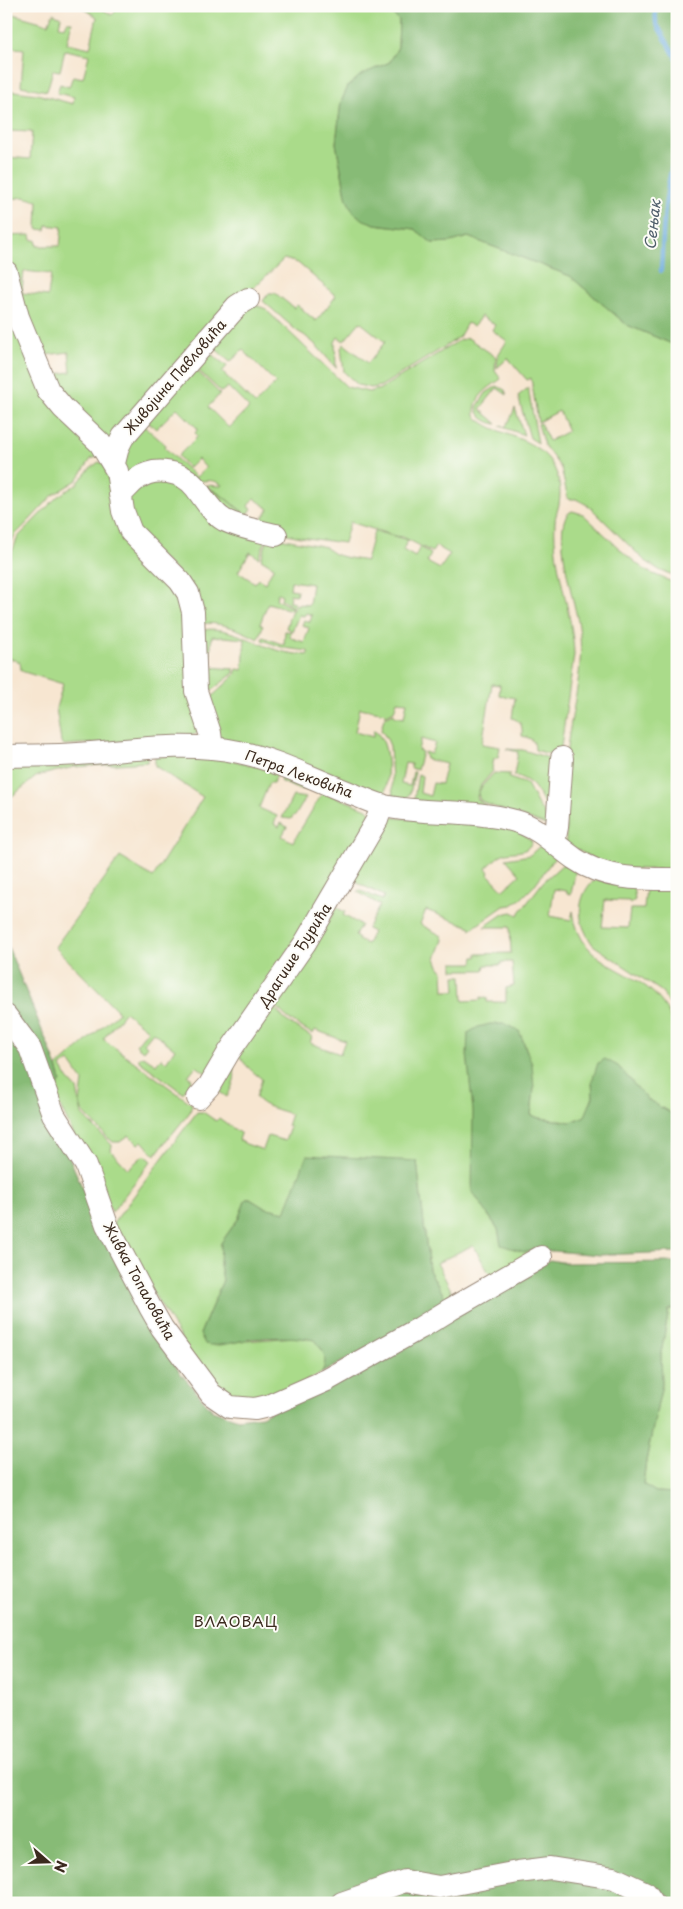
<svg xmlns="http://www.w3.org/2000/svg" width="683" height="1909" viewBox="0 0 683 1909" font-family="'Playpen Sans',sans-serif">
<style>
.green{fill:#aadb8a;stroke:#728254}
.forest{fill:#87bb76;stroke:#61724a}
.lines{fill:none;stroke-linecap:round;stroke-linejoin:round}
.stream{stroke:#6aaadd;stroke-width:4.5}
.minor-casing{stroke:#998878;stroke-width:24}
.minor{stroke:#fff;stroke-width:22}
.labels{text-anchor:middle;stroke-width:4;stroke-linejoin:round;paint-order:stroke}
.street-label{font-size:14px;fill:#3b2a1e;stroke:#fdfcf7}
.water-label{font-size:15px;font-style:italic;fill:#4e5d6a;stroke:#fdfcf7}
.neighbourhood-label{font-size:15px;letter-spacing:1px;fill:#3b2a1e;stroke:#fdfcf7}
</style>
<rect width="100%" height="100%" fill="#fdfcf7"/>
<filter id="ink" filterUnits="userSpaceOnUse"><feTurbulence type="fractalNoise" baseFrequency=".02" numOctaves="2"/><feDisplacementMap in="SourceGraphic" scale="10" xChannelSelector="R" yChannelSelector="G"/><feConvolveMatrix kernelMatrix="1 2 1 2 8 2 1 2 1" color-interpolation-filters="sRGB"/></filter>
<filter id="wash" filterUnits="userSpaceOnUse"><feTurbulence type="fractalNoise" baseFrequency=".0096" numOctaves="4" result="noise"/><feDisplacementMap in="SourceGraphic" scale="20" xChannelSelector="R" yChannelSelector="G"/><feGaussianBlur stdDeviation="1.12" result="paint"/><feColorMatrix in="noise" values="0 0 0 0 0 0 0 0 0 0 0 0 0 0 0 0 0 1.4 0 .05"/><feComposite in="paint" operator="in"/></filter>
<g filter="url(#wash)">
<rect width="100%" height="100%" fill="#f7e6d1"/>
<path class="green" d="M80 6H97L112 15 116 11 110 6H383L399 19 398 47 390 62 376 68 341 102 336 143 347 200 375 224 415 229 432 243 451 242 468 237 570 276 627 325 677 346V576L661 571 644 560 589 506 576 499H568L561 468 544 445 538 424 540 423 549 441 568 431 559 411 538 422 531 378 527 380 508 358 497 368 498 355 507 341 492 330 495 325 481 316 474 326 467 323 459 337 449 344 381 386 371 388 358 385 344 372 341 348 344 344 368 363 385 342 360 322 344 341 338 337 335 342 336 368 316 345 304 335 297 331 263 301 269 293H275L294 308 297 305 316 321 336 296 298 263 284 259 247 294 113 453 49 375 71 372 69 352 46 355 48 366 11 280 23 281 22 293 48 296 51 274 24 271 23 280 11 278 6 256V236L31 235 32 240H36L37 246H60L62 227 47 225 46 230 37 229 38 201 23 197 6 200V157L30 159 32 132 8 131 6 143V90L37 94 73 104 74 97 57 93 60 84 69 87 73 76 83 78 89 55 65 50 60 71 53 70 47 91 21 86 24 49 6 47V12L48 24 53 13 61 17 59 26 65 27 67 22H72L67 43 90 48 97 17Z
M6 287 9 301 97 457 91 459 77 480 53 495 25 525 14 536 6 556Z
M251 304 264 308 347 387 369 392 380 389 460 340 468 338 496 357 495 371 501 379C487 389 473 397 475 416 495 436 526 434 547 457 558 469 562 488 559 504 558 510 555 516 555 522 552 567 573 610 574 655L560 754 557 756 535 750C535 740 531 738 522 736 523 726 521 721 512 718L515 698 499 695 500 685 492 684 482 744 500 747 498 758H494L492 769 493 771 481 785 477 796 478 800 490 809 421 804 414 799 418 774 422 776 420 793 430 796 433 783 441 784 446 764 426 759 424 752 431 754 435 743 421 739 418 750 422 752 417 770 411 768V764L405 763 401 784 410 786 413 772H415L410 793 405 800 393 798 390 746 387 739 381 730 384 718 394 713V716L404 718 407 702 397 701 394 711 385 716V713L360 708 355 732 373 737 374 730C378 734 382 738 384 744 389 758 388 782 384 797 343 788 308 765 269 753 256 749 231 747 221 739 211 731 206 716 203 705L235 675 237 669 243 670 245 639 212 636 209 667 234 669V673L208 693 201 697 196 664V634C215 619 254 643 274 649 285 653 296 654 308 655V651L284 648 262 640 263 637 284 645 285 631 291 632 290 635 291 638 304 642 309 628 302 625 304 620 310 622 312 615 306 613 304 616 299 615 292 631 286 628 291 612 297 604 309 605 312 584 291 581 290 589 297 590 296 595 290 594 289 602 295 603 292 607 281 599 282 595 278 593 276 599 292 608 291 610 268 603 260 624 263 626 258 639C241 630 216 619 195 625 195 611 194 597 187 585 172 560 139 547 129 520 117 489 146 469 174 477 194 483 199 503 215 516 229 528 249 531 267 536L259 558 250 552 238 572 255 583 258 579 265 583 274 567 261 559 269 536 326 547C333 558 353 558 366 561L374 531 408 540 403 550 415 557 420 547 431 554 427 562 440 569 450 554 436 546 432 552 403 537 395 536 350 522 344 543 300 537 228 519 219 514 199 488 203 486 222 496 258 524 269 509 254 498 248 506 252 509 247 515 221 495 205 485 221 486 222 485C211 477 206 483 196 480 187 477 179 471 170 469 153 464 137 475 125 486 114 460 121 442 140 423L166 445 165 448 196 477 206 468 198 459 189 468 178 456 198 436 195 433 198 429 177 408 156 429 144 418 191 365 220 394 208 407 229 428 249 408 228 387 221 392 192 364 204 349 227 366 222 372 255 404 276 383 243 350 230 362 209 343 239 309Z
M497 386 505 390 507 395 497 388 480 409 497 424C488 423 477 417 477 407L486 393Z
M528 388 538 443 530 438 518 396Z
M515 408 524 435 500 426 502 425 505 427 510 420Z
M99 462 104 464 120 516 181 591 205 729 189 737 64 745 61 742 56 708 63 684 24 672 21 670 20 662 9 658 6 667V567L18 537 57 497 77 484 90 468Z
M572 511 583 514 624 553 646 571 677 584V870L609 868 566 843C566 811 564 778 567 748 572 708 585 667 579 627 576 606 548 520 572 511Z
M506 749 523 750 552 759 551 814C535 794 541 784 514 775L518 752Z
M148 755 147 762 74 767 37 776 6 801V762Z
M155 755 216 756 278 772 273 783H269L259 808 277 816 274 824 279 827 281 823 287 827 282 836 293 842 323 792 367 809 372 815 210 1076 196 1066 188 1076 192 1079 183 1093 139 1061V1058L143 1056 156 1064 161 1058 166 1062 175 1049 153 1032 144 1043 147 1046 143 1051 136 1045 148 1030 125 1012 103 1039 192 1104 190 1112 155 1155 142 1141 138 1144 129 1135 120 1142H113L107 1137 82 1111 80 1103 83 1081 69 1061 61 1067 68 1079 77 1089 82 1115 112 1145 111 1151 128 1169 144 1155 151 1161 112 1212 51 1088 60 1076 57 1067 119 1012 55 947 120 857 153 877 203 797 155 766Z
M494 773 510 774 509 778 527 784 538 805 554 828 489 805 480 800 478 794 482 786Z
M282 776 312 787 313 791 295 788 280 781Z
M293 796 306 798 295 816 294 815 291 819 282 818Z
M387 817 515 828 532 841C527 856 513 849 501 855 496 858 491 864 486 868L489 872 488 874 503 890 520 875 506 859 530 855 541 845 556 856 533 887 522 898 512 905 504 906 470 930 471 927 426 910 420 924 442 936 443 940 436 958 439 966 443 971 444 991H456L455 976H462L463 1001 481 1000V997L487 998V1002H506V988L514 986 512 962H502L501 965H485L484 970H453V963H473L474 957H477V954L511 953 510 927H484L503 914 512 912 518 915 543 882 563 864 576 868 571 894 567 893V891L554 889 550 916 571 920 573 911C580 972 639 965 665 1007 683 1037 677 1080 677 1113L672 1114 647 1099 618 1066 592 1081 593 1097 586 1116 571 1122 539 1118 531 1115C536 1080 533 1063 519 1031L467 1054 488 1215 498 1229 502 1245 541 1251 493 1276 489 1273 473 1245 437 1263 456 1300 449 1304 429 1270 417 1161 285 1212 263 1207 250 1199H246L238 1219 221 1243 220 1265 223 1280 200 1334 233 1342 295 1337 315 1340 325 1354 326 1362 322 1373 269 1400 216 1396 112 1225 197 1112H203L216 1121 219 1118 241 1134 239 1140 246 1144 263 1150 268 1136 285 1141 290 1127 287 1126 291 1114C280 1110 262 1107 256 1097L262 1079C253 1072 245 1066 239 1055L269 1001 285 1020 312 1037 310 1043 340 1054 345 1041 315 1030 313 1034C299 1026 282 1017 274 1002L337 908 345 912 343 915 361 925 355 936 358 938V940L367 944 373 932 367 929 380 905 358 892 359 890 382 900 384 896 360 884 353 878Z
M597 880 633 886 635 900 630 903 629 901 605 900 602 927 628 928 630 909H644L646 887 677 886V1021L672 1008 661 991 593 945C582 929 576 913 584 894 587 888 590 882 597 880Z
M229 1060C239 1075 234 1082 227 1097L212 1087Z
M677 1307V1493L656 1492 643 1485 646 1461 662 1384 661 1353 669 1310Z"/>
<path class="forest" d="M383 6H677V346L627 325 570 276 468 237 451 242 432 243 415 229 375 224 364 220 354 213 347 200 336 143 341 102 348 86 361 75 390 62 398 47 399 20Z
M6 942 57 1067 61 1081 56 1089 6 1008Z
M490 1024H505L519 1031 532 1064 534 1089 531 1115 539 1118 571 1122 585 1116 593 1097 592 1081 598 1063 605 1059 618 1066 647 1099 672 1114 677 1113V1252L600 1255 553 1251 524 1252 501 1245 498 1229 472 1191 473 1111 467 1054 468 1033 478 1027Z
M6 1030 21 1044 102 1234 126 1275 139 1311 153 1333 181 1374 212 1410 238 1419 262 1416 550 1260 567 1263 677 1262V1307L669 1310 661 1353 662 1384 646 1461 643 1484 656 1492 677 1493V1903H6Z
M307 1155 417 1161 429 1270 449 1304 322 1373C328 1358 324 1352 315 1340 294 1336 273 1337 252 1339 236 1341 220 1348 205 1344L200 1334 223 1280 220 1265 221 1243 238 1219 246 1199H250L263 1207 285 1212Z"/>
<g class="lines">
<path class="stream" d="M655 6 656 23 677 59
M661 271C663 234 664 186 677 151"/>
</g>
</g>
<g filter="url(#ink)">
<g class="lines">
<defs>
<path id="minor" d="M6 272 18 317 48 390 63 408 100 443 117 471 123 511 131 532 180 581 188 593 193 612 196 691 210 733 212 748
M114 463 118 447 123 437 237 306 248 299
M120 495C126 490 131 483 137 479 155 466 183 471 196 488 205 500 212 513 224 520 240 528 259 531 276 535
M6 756C30 755 54 756 78 754 132 750 186 741 239 752 278 760 315 780 352 794 363 798 373 803 384 806 427 815 473 809 515 821 539 827 556 846 575 859 605 880 642 879 677 879
M554 842 557 827 562 758
M6 1016 30 1048 54 1115 86 1165 107 1225 150 1307 162 1328 211 1394 230 1407 255 1409 268 1406 327 1380 420 1328 451 1309 541 1257
M198 1098 209 1086 229 1052 305 943 377 820 382 805
M342 1903 405 1881 439 1887 518 1872 550 1868 614 1878 646 1893 653 1903"/>
</defs>
<use href="#minor" class="minor-casing"/>
<use href="#minor" class="minor"/>
</g>
</g>
<g class="labels">
<g class="street-label">
<text transform="translate(175 377) rotate(-49)" y="5">Живојина Павловића</text>
<text transform="translate(299 774) rotate(20)" y="5">Петра Лековића</text>
<text transform="translate(295 955) rotate(-57)" y="5">Драгише Ђурића</text>
<text transform="translate(139 1281) rotate(61)" y="5">Живка Топаловића</text>
</g>
<g class="water-label">
<text transform="translate(653 225) rotate(-84)" y="5">Сењак</text>
</g>
<g class="neighbourhood-label">
<text x="236" y="1627">ВЛАОВАЦ</text>
</g>
</g>
<rect width="683" height="1909" fill="none" stroke="#fdfcf7" stroke-width="25"/>
<g transform="translate(48 1862) rotate(110)" stroke="#fdfcf7" stroke-width="4" paint-order="stroke">
<path d="M0-4L9 19L0 12L-9 19Z" fill="#3b2a1e"/>
<text y="-8" font-size="14" font-weight="bold" text-anchor="middle" fill="#3b2a1e">N</text>
</g>
</svg>
